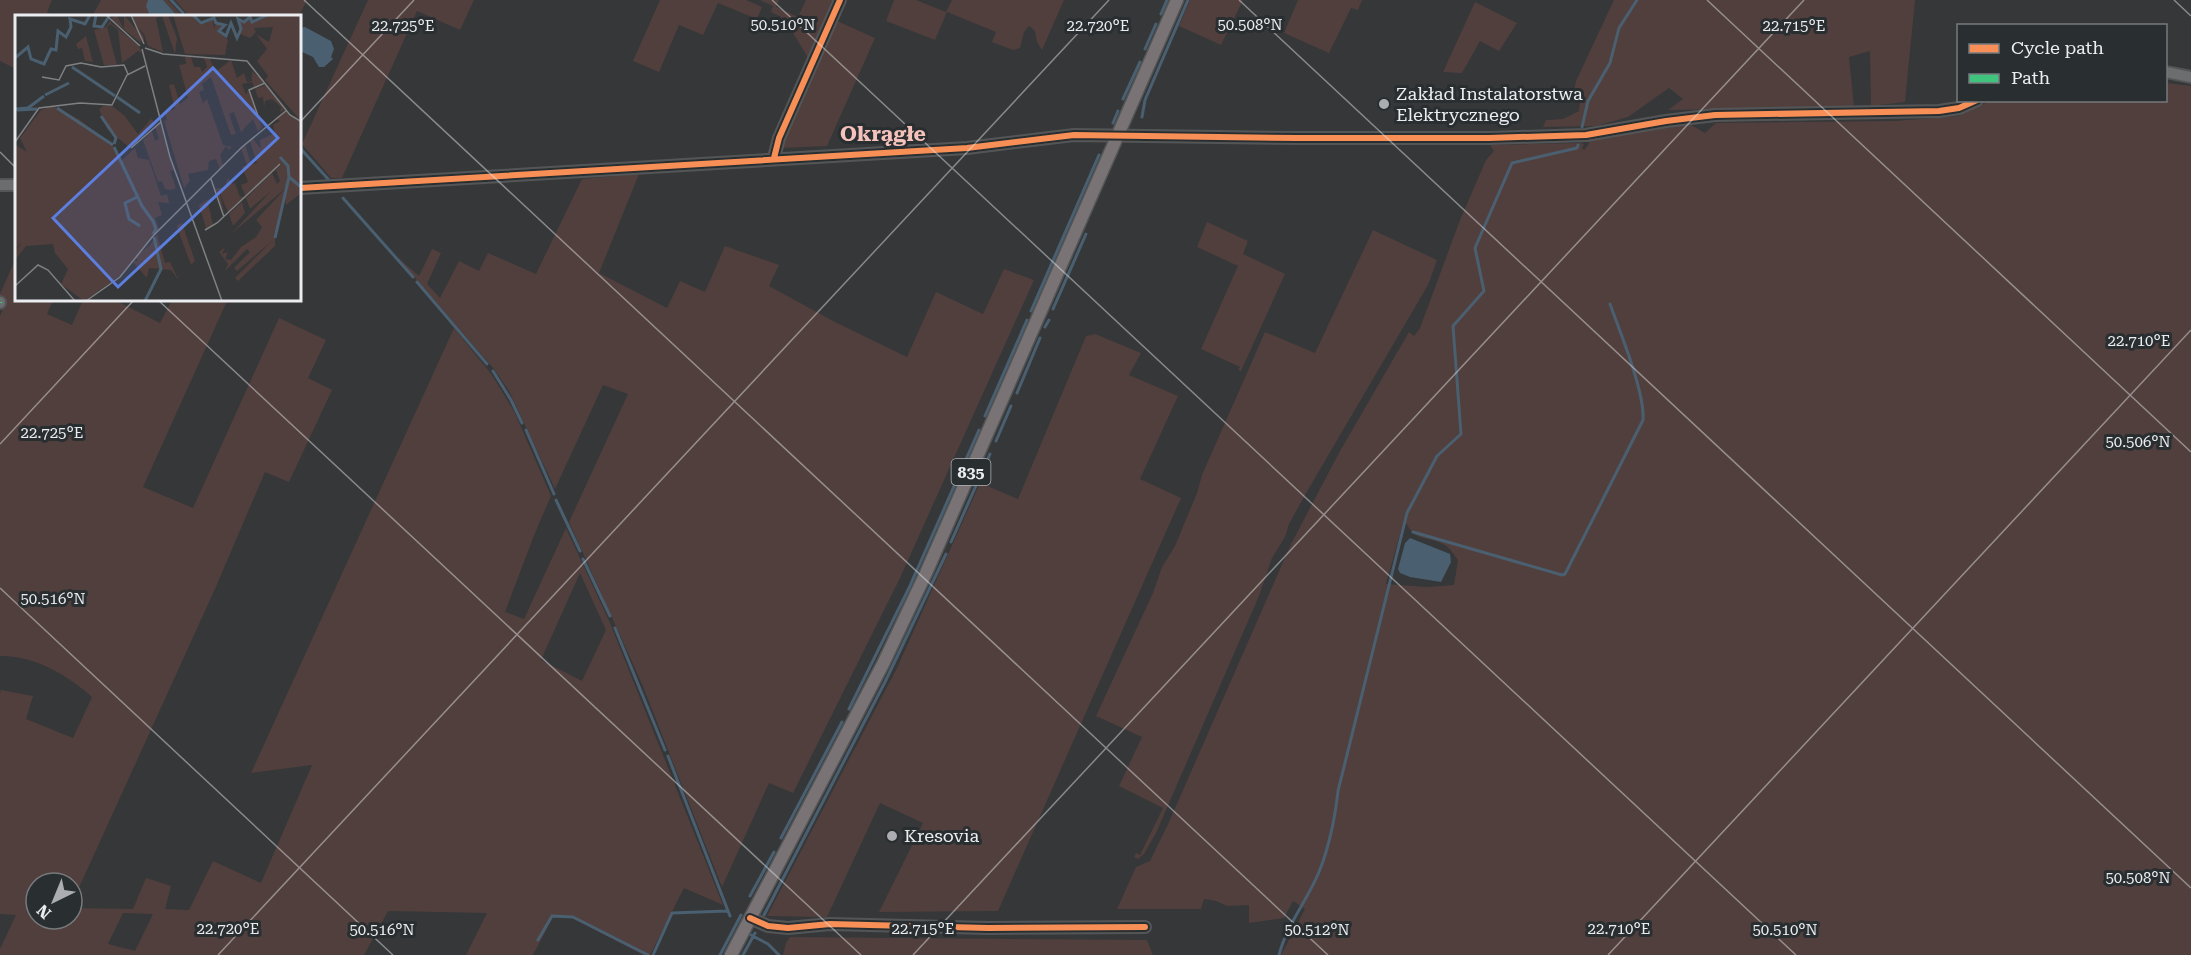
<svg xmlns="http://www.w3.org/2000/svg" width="2191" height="955" viewBox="0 0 2191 955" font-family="'Roboto Serif',serif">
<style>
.green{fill:#513f3d;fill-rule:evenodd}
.water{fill:#4a5f70}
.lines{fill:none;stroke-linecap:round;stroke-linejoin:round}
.stream{stroke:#4a5f70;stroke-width:3}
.minor-casing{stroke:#535556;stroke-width:14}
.major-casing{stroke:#535556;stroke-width:15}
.minor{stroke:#6b6d6e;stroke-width:10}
.major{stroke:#797375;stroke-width:12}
.quiet{stroke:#40c37c;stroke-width:4.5;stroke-dasharray:9 4.5;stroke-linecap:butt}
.cycleway-casing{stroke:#292e31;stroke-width:10}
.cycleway{stroke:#f78f57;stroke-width:6}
.ticks{fill:none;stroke:#ebedf0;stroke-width:1.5;stroke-opacity:0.45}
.poi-dot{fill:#abadb0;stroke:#292e31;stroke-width:2}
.labels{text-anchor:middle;stroke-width:6;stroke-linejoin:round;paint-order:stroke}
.shield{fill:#292e31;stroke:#b1b4b7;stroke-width:1.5}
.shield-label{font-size:16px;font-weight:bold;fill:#ebedf0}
.poi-label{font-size:18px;fill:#ebedf0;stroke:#292e31;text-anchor:start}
.quarter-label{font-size:21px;font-weight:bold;fill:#f5c2bc;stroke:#292e31}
.inset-river{fill:none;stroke:#4a5f70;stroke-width:3}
.inset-road{fill:none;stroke:#7e8082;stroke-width:1.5}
.view{fill:#5b7edf;fill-opacity:0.15;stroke:#5b7edf;stroke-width:3}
.inset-edge{fill:none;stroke:#ebedf0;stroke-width:3}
.ticks-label{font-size:15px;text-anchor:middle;fill:#ebedf0;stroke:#292e31;stroke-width:6;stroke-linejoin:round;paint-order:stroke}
</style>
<rect width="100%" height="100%" fill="#353739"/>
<path class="green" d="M0 0H52L47 12 53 16H16V69L0 61Z
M101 0H168L182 16H92Z
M175 0H307L299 16H189Z
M368 0H474L460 30 417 11 342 178H331L302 144Z
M660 0H746L762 7 757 19 718 3 703 35 679 25 659 72 633 61Z
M760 0H779L776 7 798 17 806 0H835L808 58 792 31 795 24 771 12 773 6Z
M894 0H916L946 12 952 0H1064L1042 50 1037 42 1035 31 1029 26 1024 32 1020 48 1013 50 992 42 996 32 947 12 935 40 886 21Z
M1190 0H1243L1221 45 1179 26Z
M1298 0H1362L1358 10 1351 8 1329 53 1284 33Z
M1614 0H1915L1905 102 1871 106 1870 51 1849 57 1854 107 1668 110 1683 99 1669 88 1628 117 1596 126 1543 127 1546 120 1563 119 1579 111 1580 102 1572 101 1576 81Z
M1475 2 1517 23 1499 51 1480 41 1462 73 1443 72Z
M837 21 875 38 827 146 781 148Z
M2166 83 2191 86V955H1281L1305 909 1293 901 1284 918 1249 923V905L1227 906 1216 901 1204 899 1201 909H1117L1136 867 1150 861 1169 822 1291 544 1340 451 1409 332 1414 336 1420 328 1460 220 1486 160 1494 151 1490 145 1581 143 1584 144 1582 148 1584 150 1589 144V139L1675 125H1691L1705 133 1716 123 1895 121 1958 116 1990 101 2166 100ZM1404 520C1418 545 1425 534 1445 545 1450 548 1454 555 1458 560L1454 585 1427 587 1386 584Z
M639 174 599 273 667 308 680 281 705 292 725 246 779 265 769 286 835 322 907 357 936 292 983 314 1004 269 1034 280 900 578 793 793 769 783 722 887 642 684 569 522 628 394 603 385 555 489 509 391 494 369 396 256 419 276 432 249 441 253 427 284 440 298 459 261 479 271 488 253 536 274 582 179Z
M1207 222 1248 241 1243 254 1285 274 1241 371 1238 370 1240 367 1201 349 1238 266 1197 247Z
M1373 230 1437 260 1428 285 1305 495 1289 524 1285 537 1272 558 1259 596 1156 833 1144 854 1138 859 1134 857 1136 853 1140 855 1163 808 1119 786 1142 737 1096 716 1153 593 1162 567 1175 546 1197 493 1202 475 1265 332 1315 353Z
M16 258V300H53L47 314 72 325 83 300H115L160 323 172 300 227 301 143 487 193 508 279 318 326 340 308 378 332 390 289 482 265 472 215 589 72 903V883H36V919H72V908L133 909 146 878 171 886 165 909 189 910 213 861 261 883 312 765 251 773 454 328 492 375 514 411 551 496 535 533 505 612 524 619 566 528 610 623 723 905 684 888 650 955H644L572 918 553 917 533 955H466L487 913 388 911 364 955H0V949L16 915 0 914V693L1 690 33 696 26 719 73 738 92 697C67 675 34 655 0 656V316L5 304 0 301V294ZM580 573 606 630 582 681 541 660ZM123 913 153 914 135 951 108 944Z
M1095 334 1141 353 1129 375 1178 396 1140 479 1181 498 998 911 879 912 923 823 880 803 827 917 767 916 897 668 980 483 1018 499 1086 336Z
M790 937 1147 940 1153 955H783L786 943Z"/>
<path class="water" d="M148 0H163L177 16H150L146 6Z
M305 27 331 41 334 49 331 57 333 59 324 67H319L313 57 300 51V28Z
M1410 538 1450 554 1451 562 1441 582 1410 577 1400 573 1398 569 1405 543Z"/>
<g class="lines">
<path class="stream" d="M171 0 183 13
M1161 14 1167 0
M1145 49 1156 24
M1123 99 1140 62
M1142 117 1145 100 1188 0
M1113 123 1118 111
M1582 127 1588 101 1610 63 1619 28 1637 0
M300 148 328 179
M343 198 413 277
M417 282 487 364
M1053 309 1086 234
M1031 311 1099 155
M1045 327 1049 320
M493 371 511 400 522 423
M1017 393 1040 338
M985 416 1027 320
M526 430 554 494
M996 441 1011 406
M556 500 580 551
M1413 532 1562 575 1565 574 1643 420C1645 392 1620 332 1610 304
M951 542 990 454
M583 559 610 616
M615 628 665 750
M849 709 909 588 979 430
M668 756 730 916
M781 838 842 722
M750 896 774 852
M764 915 885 682 946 554
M751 935 768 944 779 955
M538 940 552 916 573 917 648 955
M653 955 672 913 727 911
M720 955 741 915
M743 955 755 933
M1279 955C1287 924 1307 901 1319 872 1329 847 1335 818 1338 791L1407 513 1437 456 1461 434 1453 326 1484 291 1475 248 1512 163 1577 148 1578 145"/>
<defs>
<path id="minor" d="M2166 72 2191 77
M774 158 779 138 840 0
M0 185H16
M300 188 967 148 1074 135 1297 138H1489L1586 135 1666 121 1715 115 1939 111 1959 108 1977 100
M0 303V302
M750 918 768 926 788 928 830 924 988 928 1145 927"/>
<path id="major" d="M731 955 884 662 926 573 1177 0"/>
</defs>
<use href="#minor" class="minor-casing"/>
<use href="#major" class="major-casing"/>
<use href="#minor" class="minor"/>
<use href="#major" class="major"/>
<path class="quiet" d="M0 303V302"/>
<defs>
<path id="cycleway" d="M774 158 779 138 840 0
M300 188 967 148 1074 135 1297 138H1489L1586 135 1666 121 1715 115 1939 111 1959 108 1977 100
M750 918 768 926 788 928 830 924 988 928 1145 927"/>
</defs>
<use href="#cycleway" class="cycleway-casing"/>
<use href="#cycleway" class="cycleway"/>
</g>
<path class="ticks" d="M304 0 1328 955M772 0 1796 955M1239 0 2191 888M1707 0 2191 452M2174 0 2191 16M300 122 414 0M0 152 16 168M158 300 861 955M0 444 134 300M0 588 393 955M218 955 1109 0M913 955 1804 0M1608 955 2191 330"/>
<g class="poi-dot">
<circle cx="1384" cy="104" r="6"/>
<circle cx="892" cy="836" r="6"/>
</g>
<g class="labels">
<rect class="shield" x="951.5" y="459" width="39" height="26" rx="4.5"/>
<g class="shield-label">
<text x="971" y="478">835</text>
</g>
<g class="poi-label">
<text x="1396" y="100">Zakład Instalatorstwa<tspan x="1396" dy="21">Elektrycznego</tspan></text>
<text x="904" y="842">Kresovia</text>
</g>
<g class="quarter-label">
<text x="883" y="141">Okrągłe</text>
</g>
</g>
<g transform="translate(15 15)">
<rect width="286" height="286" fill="#353739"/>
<path d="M109 0 125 19 126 28 96 4V8L123 30 127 38 123 36 107 48 103 15 95 9 92 12 102 50H89L79 15 91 12 98 2 102 1 109 14ZM117 0H153L162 23 160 39 147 1 141 3 148 37 133 31 129 19 121 11 128 20 129 23V27L120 10ZM158 0H177L185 10 198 5 199 14 201 8 209 10 202 16 213 25 210 40 170 39ZM253 0H286V106L250 65 253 61 242 46 252 34 241 19 254 27 258 12 239 13 241 17 235 23 225 19V4L228 7 234 2 237 8ZM71 21 75 36 78 47 70 46 67 33 63 34 61 29ZM170 42H176L179 52H185L187 57 192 52 189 43 195 44 200 57 216 45 222 63 229 58 232 67 237 66V56L249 67 239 72 237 67 227 69 231 80 233 75 247 112 243 116 238 104 226 117 219 97 214 99 221 119 216 120 196 62 187 69 189 75 184 77 188 88 192 84 208 130 217 132 214 135 211 131 205 140 208 150 205 154 201 144 194 146 193 155 173 159 175 166 169 173 149 106 152 105 150 97 160 94 154 70 159 69 165 89 173 83 164 50 171 49ZM251 70 270 95 265 97 266 92 257 84 250 86 249 93 248 82 243 83 240 74ZM38 91 65 105 97 130 106 146 120 133 123 143 134 145 146 181 152 179 154 188 160 189 143 187 147 200 140 203 144 214 106 260 69 286 46 269 53 254 40 238 38 229 11 231 0 245V236L7 228 0 234 1 130 12 137 5 123 26 95ZM88 91H97L109 100 123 119 136 104 141 108 115 133 92 114 84 94ZM271 96 286 108V166L283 170 286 178 271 190 270 184 260 219V231L223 266 220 263 258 225 222 256 219 253 235 237 232 234 210 256 213 249 204 237 210 232 207 239 213 237 210 244 216 245 226 232 241 222 247 212 241 205 271 173 216 219 256 176 235 194 231 183 257 158 262 169 265 166 261 155 269 147 230 181 226 170 233 167 227 152 232 150 226 133 230 130 236 149 242 148 235 126 238 124 246 134 245 125 260 118 258 110 265 106 260 103ZM145 108 159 155 155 156 161 173 156 175 150 174 147 166 143 167 128 125 137 116 140 126 144 124 140 112ZM213 162 215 169 220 168 225 182 230 181 213 197 204 176 210 200 200 174 210 172ZM197 182 193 187 198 210 191 213 184 190ZM227 187 230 198 218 211 214 199ZM167 208 180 246 176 250 163 215 162 210ZM142 219 150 248 155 247 162 262 167 258 162 263 156 255 134 253 132 263 117 246H123L120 242 135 230Z" fill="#513f3d"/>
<path class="inset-river" d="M81 0 79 11 87 12 95 0M178 0 186 8 199 3 201 8 210 10 204 16 211 21 216 8 222 23 226 14 223 4 229 7 235 2 237 7 252 0M0 43 13 32 16 44 29 49 36 34 41 35 43 16 51 22 56 12 55 4 70 9 75 0M57 52 100 81M30 80 54 68M102 82 125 98M42 93 98 130M1 94 13 93 29 81M2 95 22 94M86 101 101 123 99 129M99 132 127 191 138 206 141 214 138 219M265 142 273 151 274 162 287 173M124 181 110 188 114 204 125 211M260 223 274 162M130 286 146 254 139 222"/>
<path class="inset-road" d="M91 0 125 31M116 0 129 29M130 33 148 39 232 46 275 100 287 107M127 34 155 142 207 286M27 62 44 65 51 51 66 48 86 52 109 50 113 59M243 101 234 75 250 68M0 127 24 93 65 88 97 90 112 60 130 51M116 133 146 107M196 164 209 202M190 215 202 208 265 149M0 271 23 250 33 255 60 286M71 286 105 262 138 221 227 132 272 95"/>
<path class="view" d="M198 53 263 123 103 272 38 203Z"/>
<rect width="286" height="286" class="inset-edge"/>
</g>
<g class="ticks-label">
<text x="783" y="30">50.510°N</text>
<text x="1250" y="30">50.508°N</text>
<text x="403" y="31">22.725°E</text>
<text x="1098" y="31">22.720°E</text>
<text x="1794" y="31">22.715°E</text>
<text x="2139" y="346">22.710°E</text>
<text x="52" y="438">22.725°E</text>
<text x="2138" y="447">50.506°N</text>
<text x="53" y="604">50.516°N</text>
<text x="2138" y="883">50.508°N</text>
<text x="228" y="934">22.720°E</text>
<text x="923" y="934">22.715°E</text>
<text x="1619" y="934">22.710°E</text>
<text x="382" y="935">50.516°N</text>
<text x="1317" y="935">50.512°N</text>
<text x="1785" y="935">50.510°N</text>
</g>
<rect x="1957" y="24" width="210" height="78" fill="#292e31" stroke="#777a7d" stroke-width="1.5"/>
<rect x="1969" y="44" width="30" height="9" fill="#f78f57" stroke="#777a7d" stroke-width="1.5"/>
<text x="2011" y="54" font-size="18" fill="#ebedf0">Cycle path</text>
<rect x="1969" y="74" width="30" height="9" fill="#40c37c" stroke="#777a7d" stroke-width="1.5"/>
<text x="2011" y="84" font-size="18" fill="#ebedf0">Path</text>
<g transform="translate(54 901) rotate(223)"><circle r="28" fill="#292e31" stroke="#777a7d" stroke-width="1.5"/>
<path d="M0-4.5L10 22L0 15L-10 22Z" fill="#abadb0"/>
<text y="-9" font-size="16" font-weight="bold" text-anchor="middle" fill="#ebedf0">N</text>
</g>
</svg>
